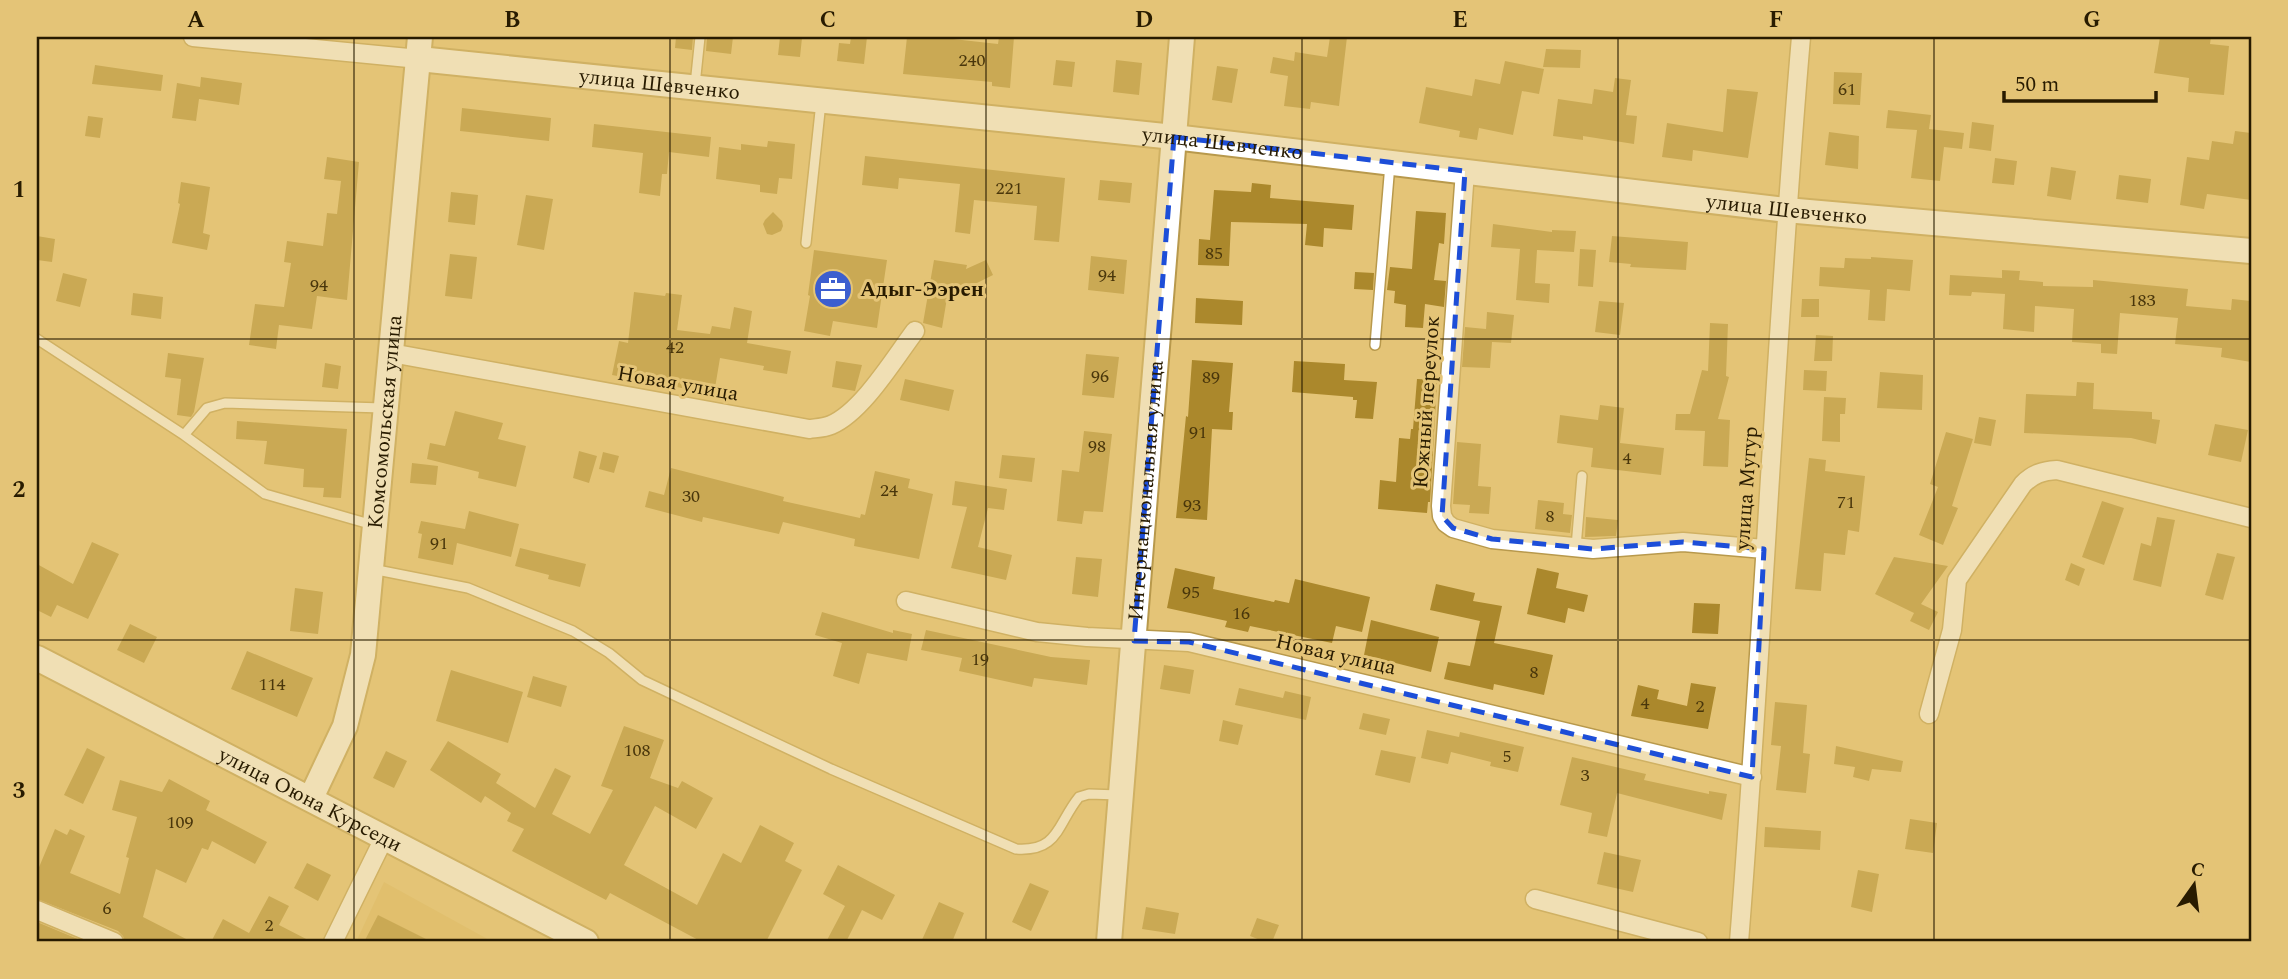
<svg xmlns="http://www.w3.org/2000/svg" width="2288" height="979" viewBox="0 0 2288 979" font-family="Spectral,serif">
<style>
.built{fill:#ddb963}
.building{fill:#ab882c}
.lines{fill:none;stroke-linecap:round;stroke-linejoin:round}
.lane-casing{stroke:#b8994c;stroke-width:12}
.street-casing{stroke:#b8994c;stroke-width:21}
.secondary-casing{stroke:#b8994c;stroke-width:28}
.lane{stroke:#fff;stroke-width:9}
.street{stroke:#fff;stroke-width:18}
.secondary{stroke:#fff;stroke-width:24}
.marked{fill:none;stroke:#1d4ed8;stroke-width:5;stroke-dasharray:14 9;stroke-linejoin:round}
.grid{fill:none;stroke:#281b00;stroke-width:2;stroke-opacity:0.55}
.labels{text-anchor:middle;stroke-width:6;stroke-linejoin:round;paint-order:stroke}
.number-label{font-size:18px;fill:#49360b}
.street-label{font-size:21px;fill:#281b00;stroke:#e4c477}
.poi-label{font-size:21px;font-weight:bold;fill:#281b00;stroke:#e4c477;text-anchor:start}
.neatline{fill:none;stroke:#281b00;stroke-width:2.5}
.grid-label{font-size:23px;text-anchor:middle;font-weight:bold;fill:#281b00}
</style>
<rect width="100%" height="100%" fill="#e4c477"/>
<path class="built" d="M384 882 493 942H356Z"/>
<path class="building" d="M676 37H693L692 50 675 48Z
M707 37H733L731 54 706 51Z
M780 37 802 38 800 57 778 55Z
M851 37H867L864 64 837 61 839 43 850 44Z
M907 37H935L998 44 999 37H1014L1010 88 992 86V82L903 74Z
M1330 37H1347L1339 106 1311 102 1310 109 1284 106 1288 76 1270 73 1273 57 1294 61 1295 52 1327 57Z
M2160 37H2211L2210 44 2229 46 2224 95 2188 92 2189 78 2154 73Z
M1546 49 1581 50 1580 68 1543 67Z
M1056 60 1075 62 1072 87 1053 85Z
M1116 60 1142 63 1139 95 1113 92Z
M1505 61 1544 69 1539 94 1522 91 1513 135 1479 128 1477 140 1459 137 1460 131 1419 123 1426 87 1472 96 1475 79 1500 84Z
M95 65 163 75 161 91 92 84Z
M1217 66 1238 69 1232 103 1212 100Z
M1834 72 1862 73 1860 105 1833 104Z
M201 77 242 83 239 105 199 99 196 121 172 118 177 83 200 87Z
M1615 78 1631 80 1626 115 1637 116 1634 144 1583 136V140L1553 136 1558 99 1592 104 1594 89 1613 92Z
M1727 89 1758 92 1748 158 1693 150 1692 161 1662 157 1667 123 1723 132Z
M462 108 551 118 549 141 460 131Z
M1888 110 1931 115 1929 129 1964 133 1962 149 1944 147 1940 181 1911 178 1917 130 1886 128Z
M88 116 103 118 100 138 85 136Z
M1972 122 1994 125 1991 151 1969 148Z
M594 124 711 137 709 157 669 152 667 174H662L660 196 639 193 643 153 592 147Z
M2235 131 2251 133V200L2207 194 2204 209 2180 205 2187 157 2209 160 2212 141 2233 144Z
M1829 132 1859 136 1858 169 1825 165Z
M768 141 795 144 792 179 779 178 777 194 760 192V185L716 179 719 147 741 150V144L767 147Z
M865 156 1065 178 1059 242 1034 240 1037 206 974 200 970 234 955 232 960 184 899 178 898 189 862 185Z
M327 157 359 162 347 300 317 296 312 329 279 325 276 349 249 345 255 304 284 307 291 263 284 262 287 241 323 246 327 213 337 214 341 181 324 179Z
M1995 158 2017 161 2014 185 1992 183Z
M2051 167 2076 171 2071 200 2047 196Z
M2119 175 2151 179 2148 203 2116 199Z
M1100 180 1132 183 1130 203 1098 200Z
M181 182 210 187 203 233 210 235 207 250 172 243 180 204 178 203Z
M1252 183 1271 185 1270 198 1354 205 1352 230 1324 228 1323 247 1305 245 1307 224 1231 222 1229 266 1198 265 1199 239 1210 240 1214 190 1251 192Z
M451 192 478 195 475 225 448 222Z
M526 195 553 199 544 250 517 245Z
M1416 211 1446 213 1444 244 1439 243 1434 280 1446 281 1444 307 1425 304 1423 328 1405 327 1406 305 1394 303 1395 291 1387 290 1390 267 1412 269Z
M773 212 782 221 783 226 781 231 772 235 767 234 763 224 765 220Z
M1493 224 1552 232V230L1576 231 1574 252 1537 250 1535 283 1550 284 1549 303 1516 300 1520 249 1491 247Z
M37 236 55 239 52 262 37 260Z
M1612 236 1688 242 1686 270 1630 267 1631 264 1609 262Z
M1580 249 1596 250 1593 287 1578 286Z
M814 250 887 260 877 328 833 321 830 336 804 331 810 296 808 295Z
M450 254 477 257 472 299 445 296Z
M1091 256 1127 260 1124 294 1088 290Z
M1871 257 1913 260 1910 291 1887 289 1885 321 1868 320 1870 290 1819 286 1820 267 1844 268 1845 258 1871 259Z
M934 260 967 265 966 269 986 260 993 275 947 298 942 328 923 323Z
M2002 270 2020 271 2019 280 2043 282V286L2093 287V280L2188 289 2186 306 2231 310 2232 299 2251 301V362L2221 357 2222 348 2175 344 2178 318 2120 313 2117 354 2101 353V344L2072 342 2074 309 2035 306 2034 332 2003 329 2005 294 1972 292 1971 296 1949 295 1950 275 2002 278Z
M1355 272 1374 273 1373 290 1354 289Z
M63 273 87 279 80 307 56 301Z
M634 292 665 296 666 293 682 295 677 330 710 334 712 326 730 329 734 307 752 311 747 343 791 351 787 374 763 370 764 366 720 358 714 394 612 375 619 341 628 343Z
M133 293 163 297 161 319 131 315Z
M1196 298 1243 301 1242 325 1195 323Z
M1802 299H1819V317H1801Z
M1599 301 1624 303 1620 335 1595 332Z
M1487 312 1514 315 1511 343 1492 342 1490 368 1462 367 1465 327 1486 329Z
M1710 323 1728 324 1726 376 1729 377 1718 419 1730 420 1728 467 1703 466 1705 431 1675 430 1676 414H1690L1702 370 1708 371Z
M1816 335 1833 336 1832 361H1814Z
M168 353 204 358 194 412 191 417 177 415 181 379 165 377Z
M1086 354 1119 357 1114 398 1082 395Z
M1192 360 1233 363 1229 412H1233L1232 430 1212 429 1207 520 1176 518 1186 416 1188 417Z
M836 361 862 365 855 391 832 387Z
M1294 361 1345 364 1344 380 1377 382 1373 419 1355 418 1357 400H1353V397L1292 392Z
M325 363 341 366 338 389 322 387Z
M1804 370 1827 371 1826 391 1803 390Z
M1880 372 1923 375 1922 410 1877 408Z
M905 379 954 390 949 411 900 400Z
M1417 379 1437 380 1430 502H1428L1427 513 1378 509 1380 480 1396 482 1399 438 1410 439 1411 429H1413Z
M2077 382 2094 383 2093 409 2152 412V419L2160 420 2156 444 2131 438 2024 433 2026 394 2076 396Z
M1824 397 1846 398 1845 414H1840V442L1822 441Z
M1600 405 1624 408 1620 443 1664 448 1661 475 1591 467 1593 448 1557 443 1560 415 1598 420Z
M455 411 503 423 498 439 526 446 516 487 478 478 479 472 427 459 430 443 445 446Z
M1979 417 1996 420 1991 446 1974 443Z
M237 421 347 429 341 498 323 497 324 488 303 487 304 469 264 464 267 441 236 439Z
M2215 424 2248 430 2241 462 2208 455Z
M1084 431 1112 434 1103 512 1084 511 1082 524 1057 521 1062 470 1079 472Z
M1946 432 1973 439 1952 506 1958 508 1943 545 1919 535 1938 487 1930 484Z
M1457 442 1481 444 1478 486 1491 487 1489 514 1469 513 1470 505 1453 504Z
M579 451 597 456 589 483 573 478Z
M603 452 619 456 614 473 599 469Z
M1002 455 1035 458 1032 482 999 478Z
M1809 458 1826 460 1825 471 1865 476 1859 532 1848 530 1845 555 1824 553 1821 591 1795 589Z
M412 463 438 466 436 485 410 483Z
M671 468 784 497 783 501 860 518 861 514 865 515 875 471 910 479 908 488 933 494 919 559 854 546 855 539 783 522 779 534 703 517 702 522 645 507 649 491 664 495Z
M955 481 1007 489 1004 510 988 508 978 547 1012 555 1006 580 951 568 967 507 952 505Z
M1538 500 1564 503 1563 514 1572 515 1570 533 1535 529Z
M2102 501 2124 508 2104 565 2082 557Z
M469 511 519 524 511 557 457 543 453 565 418 558 422 534 418 533 421 521 465 529Z
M1586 517 1618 520 1616 536 1585 537Z
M2157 517 2175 520 2161 587 2133 580 2141 543 2151 546Z
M92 542 119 554 88 619 57 605 51 617 37 610V564L73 584Z
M520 548 586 564 580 587 548 579 549 575 515 566Z
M2217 553 2235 557 2223 600 2205 595Z
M1076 557 1102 559 1098 597 1072 594Z
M1894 557 1948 566 1921 604 1938 612 1929 630 1910 621 1914 613 1875 594Z
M2071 563 2085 569 2079 586 2065 580Z
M1175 568 1215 577 1213 589 1274 602 1275 600 1289 603 1295 579 1370 597 1362 632 1336 626 1332 643 1250 626 1248 632 1225 627 1227 621 1167 608Z
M1537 568 1559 573 1556 588 1588 595 1584 612 1568 608 1565 623 1527 614Z
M1436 584 1475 593 1473 601 1502 606 1494 643 1553 655 1544 695 1494 684 1493 690 1444 679 1448 662 1470 666 1480 621 1430 610Z
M295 588 323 592 318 634 290 631Z
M1694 603 1720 604 1718 634 1692 633Z
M822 612 893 633V630L912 634 907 661 867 653 859 684 833 676 842 643 815 635Z
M1371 620 1439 637 1431 672 1364 655Z
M130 624 157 637 144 663 117 650Z
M926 630 1051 657 1090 660 1087 685 1034 678 1032 687 959 671 962 658 921 650Z
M247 651 313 678 297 717 231 689Z
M1164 665 1194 670 1190 694 1160 689Z
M451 670 523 692 508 743 436 721Z
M533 676 567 686 561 707 527 697Z
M1691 683 1716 687 1708 729 1631 716 1638 685 1659 690 1657 699 1687 706Z
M1239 688 1283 698 1285 691 1311 697 1306 720 1235 705Z
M1775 702 1807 705 1803 753 1810 754 1806 793 1776 790 1781 746 1771 745Z
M1363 713 1390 719 1386 735 1359 729Z
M1223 720 1243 725 1238 745 1219 741Z
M624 726 664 740 650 778 678 788 682 781 713 798 696 829 655 806 624 865 697 905 723 853 741 863 760 825 794 843 785 861 802 870 766 942H702L610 893 606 900 512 851 524 829 507 821 511 813 485 796 481 803 430 770 448 741 501 774 496 783 535 808 555 768 571 776 552 814 590 834 613 790 601 786Z
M1427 730 1459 737 1460 732 1524 747 1518 772 1490 766 1491 762 1451 752 1448 764 1421 758Z
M1836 746 1903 761 1901 772 1872 769 1869 781 1853 777 1855 767 1834 764Z
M87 748 105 757 83 804 64 795Z
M1381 750 1416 757 1410 783 1375 775Z
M386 751 407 761 394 788 373 778Z
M1572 757 1646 774 1644 780 1709 794V791L1727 794 1722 820 1617 793 1607 837 1588 833 1592 813 1560 805Z
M169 779 210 801 206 810 267 842 255 864 212 841 208 850 202 848 186 883 156 869 143 917 192 942H125L123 936 118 931 37 899V872L55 829 67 835 70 829 85 836 70 873 120 894 129 858 126 857 137 817 112 810 120 780 162 792Z
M1910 819 1937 823 1933 853 1905 849Z
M1765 827 1821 831 1820 850 1764 847Z
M1604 852 1641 860 1633 892 1597 884Z
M307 863 331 875 318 901 294 888Z
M838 865 895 895 882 920 862 910 846 942H826L845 906 823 894Z
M1858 870 1879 874 1872 912 1851 907Z
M1030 883 1049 891 1031 931 1012 922Z
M269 896 289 906 279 925 312 942H211L223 919 249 933Z
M939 902 964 913 952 942H921Z
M1146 907 1179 913 1175 934 1142 929Z
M378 915 432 942H364Z
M1257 918 1279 925 1272 942H1265L1250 936Z
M37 922 85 942H37Z"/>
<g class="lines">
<defs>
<path id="lane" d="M695 85 700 37
M806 243 821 102
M37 339 184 435 265 494 373 525
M1375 345 1390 164
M184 435 207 408 225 403 382 408
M1576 547 1582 476
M372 569 468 588 573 631 609 653 642 680 831 769 1016 849C1059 852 1057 824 1079 797L1089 794 1119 795"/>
<path id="street" d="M193 37 419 59
M1465 171 1441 506 1442 516 1446 523 1453 528 1492 539 1593 549 1683 542 1764 549
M391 353 809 429C816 428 824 428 831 425 862 412 894 359 915 331
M906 601 1037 632 1087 637 1189 642 1752 777
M1929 714 1952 630 1957 580 2023 484C2033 474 2042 471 2057 470L2251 518
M1535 899 1698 942
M37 910 114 942
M333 942 384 838
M1739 942C1763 641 1775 338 1801 37"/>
<g id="secondary">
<path id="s1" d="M419 59 1174 137 1786 210 2251 251"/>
<path id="s2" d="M37 658 586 942"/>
<path id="s3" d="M311 798 345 726 363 655 420 37"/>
<path id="s4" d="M1109 942 1182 37"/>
</g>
</defs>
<use href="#lane" class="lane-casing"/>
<use href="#street" class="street-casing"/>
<use href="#secondary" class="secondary-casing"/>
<use href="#lane" class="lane"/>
<use href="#street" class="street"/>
<use href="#secondary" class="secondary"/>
</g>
<path d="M0 0H2288V979H0ZM1174 137 1465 171 1442 516 1453 528 1492 539 1593 549 1683 542 1764 549 1752 777 1189 642 1134 641Z" fill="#e4c477" fill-opacity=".55" fill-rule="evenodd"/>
<path class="marked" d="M1174 137 1465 171 1442 516 1453 528 1492 539 1593 549 1683 542 1764 549 1752 777 1189 642 1134 641Z"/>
<path class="grid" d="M354 37V942M670 37V942M986 37V942M1302 37V942M1618 37V942M1934 37V942M37 339H2251M37 640H2251"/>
<defs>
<symbol id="office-disc" viewBox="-11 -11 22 22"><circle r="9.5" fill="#3c5ecf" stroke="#e4c477"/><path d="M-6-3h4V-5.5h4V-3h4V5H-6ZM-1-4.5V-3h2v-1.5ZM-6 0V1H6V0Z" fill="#fff"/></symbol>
</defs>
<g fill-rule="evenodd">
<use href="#office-disc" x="811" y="267" width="44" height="44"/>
</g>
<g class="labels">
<g class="number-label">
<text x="972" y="66">240</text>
<text x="1847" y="95">61</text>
<text x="1009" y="194">221</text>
<text x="1214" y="259">85</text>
<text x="1107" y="281">94</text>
<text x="319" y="291">94</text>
<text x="2142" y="306">183</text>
<text x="675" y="353">42</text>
<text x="1100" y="382">96</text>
<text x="1211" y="383">89</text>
<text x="1198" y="438">91</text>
<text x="1097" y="452">98</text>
<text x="1627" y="464">4</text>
<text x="889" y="496">24</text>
<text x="691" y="502">30</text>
<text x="1846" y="508">71</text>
<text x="1192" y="511">93</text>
<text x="1550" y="522">8</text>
<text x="439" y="549">91</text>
<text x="1191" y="598">95</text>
<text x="1241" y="619">16</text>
<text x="980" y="665">19</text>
<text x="1534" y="678">8</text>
<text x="272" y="690">114</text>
<text x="1645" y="709">4</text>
<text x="1700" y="712">2</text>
<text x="637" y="756">108</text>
<text x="1507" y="762">5</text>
<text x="1585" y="781">3</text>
<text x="180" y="828">109</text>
<text x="107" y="914">6</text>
<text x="269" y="931">2</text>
</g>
<g class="street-label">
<text dy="7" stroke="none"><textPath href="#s1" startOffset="242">улица Шевченко</textPath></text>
<text dy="7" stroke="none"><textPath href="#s1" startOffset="808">улица Шевченко</textPath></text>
<text dy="7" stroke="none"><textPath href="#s1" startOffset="1376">улица Шевченко</textPath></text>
<text transform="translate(678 383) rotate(10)" y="7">Новая улица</text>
<text transform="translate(1426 402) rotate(-86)" y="7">Южный переулок</text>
<text dy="7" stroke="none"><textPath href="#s3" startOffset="387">Комсомольская улица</textPath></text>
<text transform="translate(1746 488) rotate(-86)" y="7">улица Мугур</text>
<text dy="7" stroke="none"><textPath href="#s4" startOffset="453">Интернациональная улица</textPath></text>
<text transform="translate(1336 654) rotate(13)" y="7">Новая улица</text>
<text dy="7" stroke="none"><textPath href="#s2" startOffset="308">улица Оюна Курседи</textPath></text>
</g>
<g class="poi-label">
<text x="860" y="296">Адыг-Ээрен</text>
</g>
</g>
<rect width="2288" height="979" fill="none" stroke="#e4c477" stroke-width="77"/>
<g transform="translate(2194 885) rotate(14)" stroke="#e4c477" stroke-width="5" paint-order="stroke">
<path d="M0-5L12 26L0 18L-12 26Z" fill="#281b00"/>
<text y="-10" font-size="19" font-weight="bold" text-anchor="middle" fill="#281b00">С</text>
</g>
<path d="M2004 91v10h152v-10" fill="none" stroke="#281b00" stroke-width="3.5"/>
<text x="2015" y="91" font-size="21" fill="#281b00" stroke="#e4c477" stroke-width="5" paint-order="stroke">50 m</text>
<rect x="38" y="38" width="2212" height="902" class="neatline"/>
<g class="grid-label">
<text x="196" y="27">A</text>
<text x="512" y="27">B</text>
<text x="828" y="27">C</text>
<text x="1144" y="27">D</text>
<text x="1460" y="27">E</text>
<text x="1776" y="27">F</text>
<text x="2092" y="27">G</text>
<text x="19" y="197">1</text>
<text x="19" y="497">2</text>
<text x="19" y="798">3</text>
</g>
</svg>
